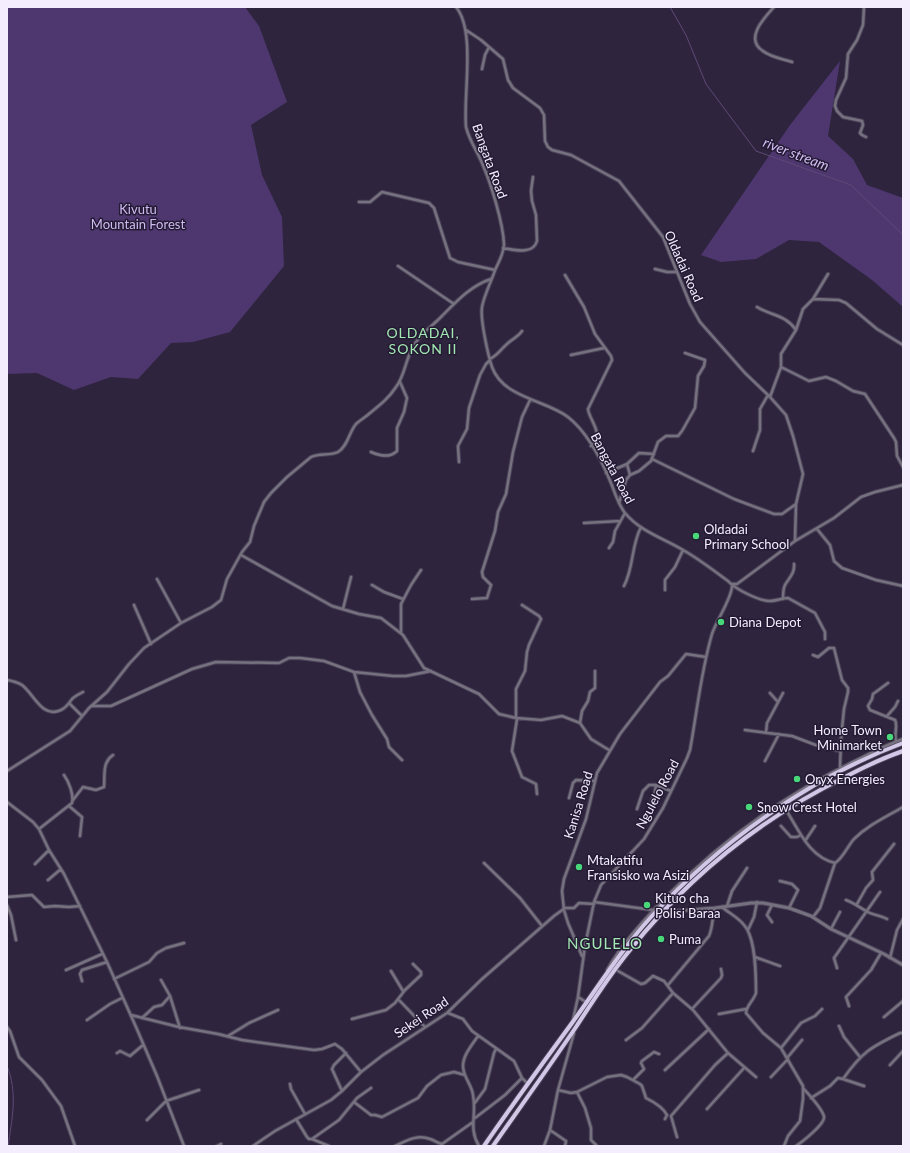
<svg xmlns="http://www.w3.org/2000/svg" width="910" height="1153" viewBox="0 0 910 1153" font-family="Lato,sans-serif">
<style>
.green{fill:#4d376e}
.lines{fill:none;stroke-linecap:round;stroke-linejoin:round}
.stream{stroke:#5f4977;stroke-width:1}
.minor-casing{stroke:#4a4058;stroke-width:4.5}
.tertiary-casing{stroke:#4a4058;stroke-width:5}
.trunk-casing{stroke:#4a4058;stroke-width:6}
.minor{stroke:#76717f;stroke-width:2.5}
.tertiary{stroke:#76717f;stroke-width:3}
.trunk{stroke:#d2c7e6;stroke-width:4}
.poi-dot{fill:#48d779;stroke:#241a33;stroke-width:1.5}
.labels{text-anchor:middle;stroke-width:3;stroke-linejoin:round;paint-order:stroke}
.street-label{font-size:13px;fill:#f3edfe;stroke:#241a33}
.park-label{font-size:13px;fill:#cebbf2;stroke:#241a33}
.poi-label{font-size:13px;fill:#f3edfe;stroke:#241a33;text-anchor:start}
.water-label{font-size:14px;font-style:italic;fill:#d2bef5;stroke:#241a33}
.neighbourhood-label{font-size:14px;letter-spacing:1px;fill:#a3e8b3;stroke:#241a33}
.quarter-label{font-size:15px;letter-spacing:1px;fill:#a3e8b3;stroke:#241a33}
</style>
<rect width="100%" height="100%" fill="#2e243d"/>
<path class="green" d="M7 7H245L259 26 287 102 251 125 262 175 282 217 284 266 230 332 193 342 171 343 138 379 111 377 74 390 37 373 7 374Z
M840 61 828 136 853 159 867 185 903 198V307L872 280 819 242 789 240 756 259 721 262 701 255 790 125Z"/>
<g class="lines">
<path class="stream" d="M670 7 686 35 706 84 756 151 851 185 903 235
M7 1066C18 1092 12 1120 8 1146"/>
<defs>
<path id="minor" d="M456 7C476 31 463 95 466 127 469 140 477 151 482 163 491 183 503 223 504 244 504 255 497 264 494 273 490 284 484 296 482 307 480 319 488 355 492 367 503 398 546 400 568 417 587 432 602 461 611 483 615 493 618 504 625 513 641 532 663 538 683 550 699 559 713 570 728 581 735 589 759 601 770 601 776 601 782 598 788 598L815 613 825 632V639
M774 7C764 18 744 39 763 51 770 57 783 59 792 62
M864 7 863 25 857 40 848 54 846 78 836 100 835 106 837 111 843 117 862 121 863 125 860 133 862 135 866 137
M466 30 481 40 503 59 508 80 513 88 540 108 544 115 545 141 548 147 552 150 571 155 619 181 663 237 690 304 700 322 745 373 770 397 786 415 793 436 803 474 796 504 795 541
M482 69 485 55 489 47
M359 202H370L382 192 429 203 434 208 450 258 458 262 495 270
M503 248C515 250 533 255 537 241L536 215 532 201 531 191 533 177
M398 266 454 304
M655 269 667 272H677
M565 275 584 307 595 334 611 356 612 360 588 409C589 420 606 436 591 446
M813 299 839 300 846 303 877 329 903 345
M757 307C772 316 786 315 796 330L781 354V367L770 397
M796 330 803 309 813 299 828 274
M571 355 604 348
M490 359C498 355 501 349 507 344 512 339 518 337 522 331
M781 367 809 381 826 377 836 381 853 391 865 394 894 438 896 442 897 456 903 467
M753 451 760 430V409L768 395
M371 452C380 456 390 458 397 451V428L404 412 407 398 400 382
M652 459 734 499 774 514H782L796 504
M459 462 458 446 467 429 469 408 480 375 486 364 490 360
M627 464 630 475
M606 473 627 464 639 453 654 454
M619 503 626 480 630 475 639 471 651 461 658 442 666 436H678L682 431 695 408 698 376 704 366 705 360 685 353
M584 523 620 521
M817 529 830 545 834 561 842 568 876 580 903 586
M609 548 613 542 615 531 625 513
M241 555 332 606 359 614 381 618 403 635 424 668 479 694 499 714 516 718 541 720 562 716 580 723 591 739 609 750
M157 579 181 623
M732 584H737L795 541 834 518 861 497 875 492 903 485
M372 585 384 592 403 599
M624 586C634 567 631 546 641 527
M665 590V580L675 567 683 550
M472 599 487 598 491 585 483 577 482 572 495 531 498 512 506 494 513 452 522 417 530 400
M783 599C783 594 783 589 785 585 789 578 795 573 794 564
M134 605 151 644
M343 609 351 577
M401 633V604L411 585 421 570
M813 655 818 657 829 648H834L842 680 848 688V692L844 709 841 739 840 768
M354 672 360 692 372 715 387 739 389 747 402 760
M7 680C13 681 17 682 22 685 34 694 42 719 61 710 67 707 69 703 72 699 75 696 79 694 83 692
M888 683 873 694 872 699 868 706 870 710 895 720C898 725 894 734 896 742
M770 693 778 702
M69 703 82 716
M93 706H111L192 669 216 662 279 663 289 658H300L324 661 354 672 393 676H406L431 671
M887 716 895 707 898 701
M516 718V689L525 671 527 652 529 645 541 619 539 616 522 605
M517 719 512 751 522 777 536 784 537 794
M580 723 582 711 588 701 590 692 595 688V671
M745 730 792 736 821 747 840 751
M766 733 767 723 783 693
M765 761 779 734
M7 771 70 731 89 708 107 692 129 664 144 648 181 623 212 607 221 600 227 579 242 552 250 542 254 526 264 502 271 493 287 477 311 457C319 453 330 456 338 452 348 446 349 432 356 424 360 420 366 417 370 413 380 405 389 398 396 387 404 377 405 363 411 351 419 334 428 330 441 317 456 302 470 286 491 279
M569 798 573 783 576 780 595 781
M73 800 83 787 96 790 104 787C105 776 102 762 113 755
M7 802 33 822 39 829 49 850 64 874 107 962 136 1027 157 1076 184 1146
M69 806 82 817 80 836
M650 806 655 792 656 785
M637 809 643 791 649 785H656L671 791
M786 810C799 830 809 857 835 863 843 858 847 847 854 839 868 825 886 817 903 807
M781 826 791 837H797L801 835
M39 829 72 803C74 795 69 782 64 775
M805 841 815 826
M484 863 520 898 542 926
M35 864 49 850
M48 880 61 869
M780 881 792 884 798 890 789 908
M7 897 32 895 44 907 55 906 69 907 80 906
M846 900C854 903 859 907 866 911 872 915 880 915 887 919
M594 902 653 910
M857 904 866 888 873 880 872 872 894 844
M7 905 11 915 16 940
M772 905 767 915 772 922
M727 906 732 891 747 868
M722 907C729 913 739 918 744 925 756 938 756 976 756 993 754 1000 746 1006 746 1013L763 1033 781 1048 803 1086V1099L800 1121 788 1136 784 1146
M813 917 820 908 835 863
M831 929 840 912
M748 930 754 917 757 902
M582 956 568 923 564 910 562 891 564 879 586 819 597 773 620 734 660 682 668 676 686 654 706 657
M755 957 780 966
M890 958 897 930 903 919
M837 968 834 958 880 892
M66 970 102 954
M607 970C622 944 642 922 662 901 719 842 785 794 859 759 873 752 888 744 903 739
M391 971 403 991
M618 971 641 984 645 983 653 976 664 981 673 993 693 1010 728 1053 756 1077
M114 979 149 962 157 953 166 948 184 943
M161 980 170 996 180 1028
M82 981 80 974 82 970 107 962
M668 985 709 936C713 927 712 917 715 908
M578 997 586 1002
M398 999 425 1027
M849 1006 846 997 871 970 881 953
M692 1009 721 978 722 975 721 969
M448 1013 463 1019 472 1031 514 1061 522 1078 527 1083
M719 1014 746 1009
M131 1015 179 1027 218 1034 242 1040 314 1050 322 1049 335 1044 342 1049 361 1072
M884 1017 903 1001
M142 1018 154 1007 162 1005 170 996
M352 1019 386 1010 395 1003 405 990 421 975V972L413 964
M87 1020 110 1004 122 998
M573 1020 578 997 585 946 594 902 601 885 644 839 663 808 687 758 690 750C697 712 701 671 712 634 716 621 732 598 732 586
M839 1026 844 1037 860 1057
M7 1027 10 1031 19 1057 42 1080 61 1106 75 1146
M228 1036 249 1023 278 1010
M478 1036C472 1045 463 1055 463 1066 463 1077 472 1085 473 1095 477 1115 468 1128 479 1146
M626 1040 642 1028 673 993
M781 1048 801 1023 815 1016 822 1009
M117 1053 120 1051 130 1056 143 1045
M787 1058 802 1040
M890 1065 903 1051
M665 1070 709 1029
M771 1077 788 1059
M843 1079C862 1052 871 1047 900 1033H903
M633 1080 644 1069 641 1063 642 1061 654 1052 659 1054
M290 1084 291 1089 305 1114
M558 1090 571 1093 577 1092 607 1077 621 1075 627 1077 640 1084 642 1086 646 1098C654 1102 663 1107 667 1115L665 1119
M342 1091 332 1069 334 1065 346 1053
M577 1092 585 1108 591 1128V1140L597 1146
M811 1098 830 1086 838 1078 843 1079 864 1086
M354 1102 371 1115H375L382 1117 418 1098 427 1086 441 1075 454 1072 465 1075
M474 1104 485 1089 494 1053 496 1049
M707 1109 744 1068
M475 1118 505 1095 522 1078
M296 1119 307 1137 309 1139H312L339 1120 357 1098 371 1088
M147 1120 166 1101 199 1090
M550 1130 566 1141 565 1146
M677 1137 671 1116 715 1065 728 1053
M312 1139 329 1146
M217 1146 221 1144
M253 1146 275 1131 331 1100 342 1091 361 1072 383 1055 447 1013 482 979 554 916 565 908H574L579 903 594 904
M395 1146C406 1141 417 1134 430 1139 434 1140 437 1143 442 1144L473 1122
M544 1146 550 1130 558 1090 574 1033
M796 1146C802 1142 825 1124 824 1117 823 1109 809 1095 803 1088"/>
<path id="tertiary" d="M664 912 715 908 751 903H763L789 908 811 916 831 929 884 954 903 965"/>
<path id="trunk" d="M484 1146C512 1105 542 1064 572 1023 598 987 621 950 651 917 719 843 809 778 903 743
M493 1146C521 1106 549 1067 576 1027 593 1001 610 974 630 950 688 877 762 818 845 777 864 767 883 758 903 751"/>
</defs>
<use href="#minor" class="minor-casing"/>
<use href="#tertiary" class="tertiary-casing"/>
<use href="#trunk" class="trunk-casing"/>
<use href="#minor" class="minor"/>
<use href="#tertiary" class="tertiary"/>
<use href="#trunk" class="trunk"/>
</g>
<g class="poi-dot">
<circle cx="696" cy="536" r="4"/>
<circle cx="721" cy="622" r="4"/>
<circle cx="890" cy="737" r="4"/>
<circle cx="797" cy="779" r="4"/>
<circle cx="749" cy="807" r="4"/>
<circle cx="579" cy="867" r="4"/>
<circle cx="647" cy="905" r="4"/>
<circle cx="661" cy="939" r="4"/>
</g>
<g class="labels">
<g class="street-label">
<text transform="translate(490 161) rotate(70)" y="5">Bangata Road</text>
<text transform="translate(684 266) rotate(66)" y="5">Oldadai Road</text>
<text transform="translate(613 468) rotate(62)" y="5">Bangata Road</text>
<text transform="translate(657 794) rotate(-62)" y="5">Ngulelo Road</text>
<text transform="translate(578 805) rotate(-73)" y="5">Kanisa Road</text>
<text transform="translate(421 1017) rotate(-34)" y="5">Sekei Road</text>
</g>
<g class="park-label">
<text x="138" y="214">Kivutu<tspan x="138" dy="15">Mountain Forest</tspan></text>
</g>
<g class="poi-label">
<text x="704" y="534">Oldadai<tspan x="704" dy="15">Primary School</tspan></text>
<text x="729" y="627">Diana Depot</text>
<text x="882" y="735" text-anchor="end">Home Town<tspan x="882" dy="15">Minimarket</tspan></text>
<text x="805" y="784">Oryx Energies</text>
<text x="757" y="812">Snow Crest Hotel</text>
<text x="587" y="865">Mtakatifu<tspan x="587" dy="15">Fransisko wa Asizi</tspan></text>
<text x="655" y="903">Kituo cha<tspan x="655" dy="15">Polisi Baraa</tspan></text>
<text x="669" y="944">Puma</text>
</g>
<g class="water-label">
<text transform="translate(796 154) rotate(21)" y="5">river stream</text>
</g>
<g class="neighbourhood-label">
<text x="423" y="338">OLDADAI,<tspan x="423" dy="16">SOKON II</tspan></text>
</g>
<g class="quarter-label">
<text x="605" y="949">NGULELO</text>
</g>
</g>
<rect width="910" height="1153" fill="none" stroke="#f3edfe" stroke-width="16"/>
</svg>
